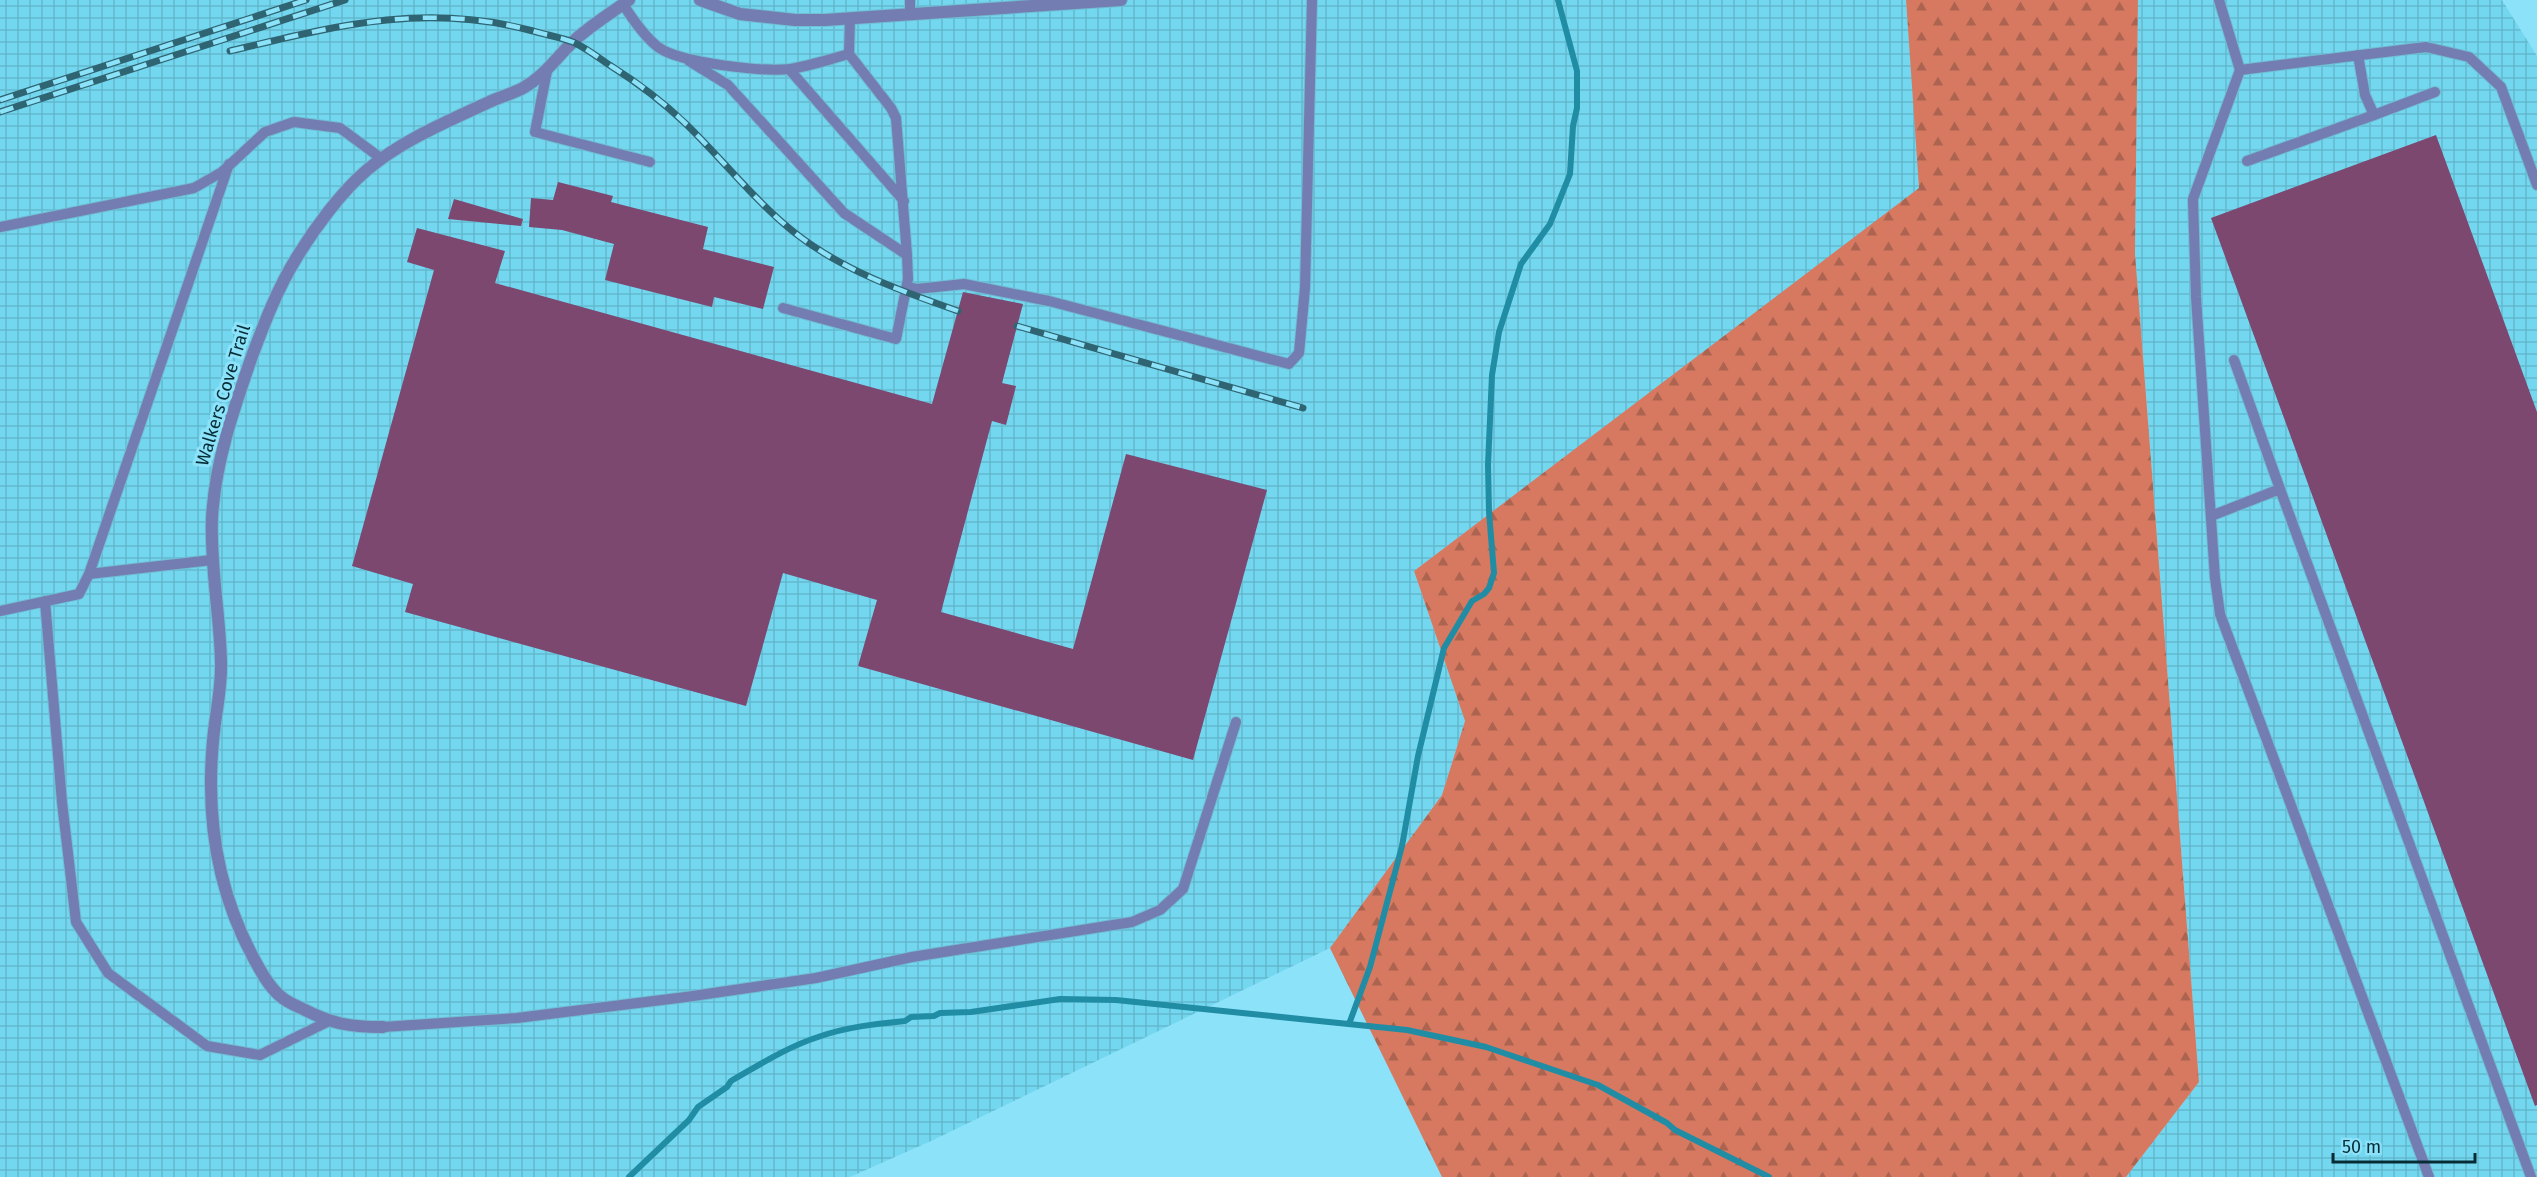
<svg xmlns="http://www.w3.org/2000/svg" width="2537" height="1177" viewBox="0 0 2537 1177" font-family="'Fira Sans',sans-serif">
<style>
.industrial{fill:url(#industrial-grid)}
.forest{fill:url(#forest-firs)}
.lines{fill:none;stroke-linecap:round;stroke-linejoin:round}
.stream{stroke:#208da5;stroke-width:6}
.building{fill:#7c4870}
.service-casing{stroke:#70bed2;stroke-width:12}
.minor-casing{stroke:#70bed2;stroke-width:14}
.tertiary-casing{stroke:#70bed2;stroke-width:14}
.service{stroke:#747db2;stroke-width:10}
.minor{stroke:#747db2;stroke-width:12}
.tertiary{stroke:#747db2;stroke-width:12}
.rail-casing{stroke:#2f6572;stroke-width:7}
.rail{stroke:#8be2f9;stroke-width:4.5;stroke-dasharray:14;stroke-linecap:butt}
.labels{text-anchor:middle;stroke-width:6;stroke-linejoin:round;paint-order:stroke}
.street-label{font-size:18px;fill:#062d36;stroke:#8be2f9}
</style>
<defs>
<pattern id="industrial-grid" width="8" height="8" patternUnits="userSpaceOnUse" patternTransform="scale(1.5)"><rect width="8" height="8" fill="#74d7f0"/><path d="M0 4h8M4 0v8" fill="none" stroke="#63b9ce"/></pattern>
<pattern id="forest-firs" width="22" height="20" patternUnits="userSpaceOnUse" patternTransform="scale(1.5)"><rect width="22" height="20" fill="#d77960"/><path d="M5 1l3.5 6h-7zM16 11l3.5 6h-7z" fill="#ac6450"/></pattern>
</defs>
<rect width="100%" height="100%" fill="#8be2f9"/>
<path class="industrial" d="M0 0H1906L1920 188 1414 571 1465 721 1442 795 1330 948 931 1141 850 1177H0Z
M2138 0H2502L2537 56V1177H2126L2199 1082 2135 253Z"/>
<path class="forest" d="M1906 0H2138L2135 253 2199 1082 2126 1177H1442L1330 948 1442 795 1465 721 1414 571 1919 188Z"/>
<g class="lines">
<path class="stream" d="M1349 1024 1370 967 1402 846 1418 756 1444 648 1472 601 1484 594 1489 588 1494 573 1489 512 1488 465 1492 375 1499 332 1521 264 1550 224 1570 174 1573 126 1577 108V71L1558 0
M629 1177 689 1120 698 1107 727 1087 731 1081C759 1065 787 1047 818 1037 846 1027 875 1024 905 1021L911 1017 934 1016 940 1013 971 1012 1060 999 1116 1000 1407 1030 1486 1047 1598 1085 1667 1123 1675 1130 1769 1177"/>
</g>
<path class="building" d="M2436 135 2537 412V1105L2535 1106 2211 218Z
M558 182 613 196 611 202 708 227 703 249 774 267 763 309 714 297 712 307 605 280 614 244 562 230 529 227 531 198 553 200Z
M454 199 523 219 521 226 448 219Z
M417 228 505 251 495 283 932 404 963 292 1023 304 1002 383 1016 386 1006 425 992 421 941 612 1073 649 1126 454 1267 490 1193 760 858 666 877 600 783 573 746 706 405 612 413 584 352 566 434 270 407 262Z"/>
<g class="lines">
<defs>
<path id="service" d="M2219 0 2240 70 2193 199 2196 297 2215 578 2220 614 2429 1177
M623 4C633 20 644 36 658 47 679 63 763 72 790 69 810 66 830 59 849 54L850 18
M910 14V0
M689 61 728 85 844 213 907 255 896 118 891 108 849 54
M789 69 904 201
M2240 70 2426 47 2469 57 2501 87 2537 185
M547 71 535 132 650 162
M2374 115 2435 92
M2247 161 2374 115 2365 95 2358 55
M0 227 194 188 222 172 265 132 294 122 340 128 382 159
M907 287 917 289 964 284 1049 301 1289 364 1299 353 1305 288 1312 0
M783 308 896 339 908 279 907 255
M2234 360 2280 489
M2211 516 2280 489 2531 1177
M89 574 229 164
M45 601 62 802 76 922 108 973 207 1046 260 1055 327 1022
M0 611 79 594 89 574 212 560
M383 1027 517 1018 686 997 816 978 912 957 1132 922 1160 910 1183 889 1236 722"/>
<path id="minor" d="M383 1027C349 1027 332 1024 301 1008 294 1005 285 1001 279 995 268 985 260 970 253 957 217 890 206 816 213 741 215 715 222 689 221 662 220 614 210 567 212 518 215 463 233 411 251 359 264 324 277 289 297 257 314 229 341 192 367 170 401 141 446 122 487 103 499 97 512 94 523 88 545 76 558 55 576 39 593 24 611 13 629 0"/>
<path id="tertiary" d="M700 0 740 14 795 20H825L1121 0"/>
</defs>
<use href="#service" class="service-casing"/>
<use href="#minor" class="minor-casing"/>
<use href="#tertiary" class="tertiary-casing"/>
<use href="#service" class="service"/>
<use href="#minor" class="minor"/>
<use href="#tertiary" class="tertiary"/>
<defs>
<path id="rail" d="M230 51C335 26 425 2 533 31 546 35 560 37 573 42 586 48 599 58 611 66 638 83 663 102 686 124 723 160 755 201 795 233 842 270 901 291 958 311
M0 100 306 0
M0 112 345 0
M1017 326 1303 408"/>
</defs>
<use href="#rail" class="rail-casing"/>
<use href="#rail" class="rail"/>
</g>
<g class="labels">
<g class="street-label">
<text transform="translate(223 395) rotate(-73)" y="6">Walkers Cove Trail</text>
</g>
</g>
<path d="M2333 1153v9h142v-9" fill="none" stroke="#062d36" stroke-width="3"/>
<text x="2342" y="1153" font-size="18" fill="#062d36" stroke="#8be2f9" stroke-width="4.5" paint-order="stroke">50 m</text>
</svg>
